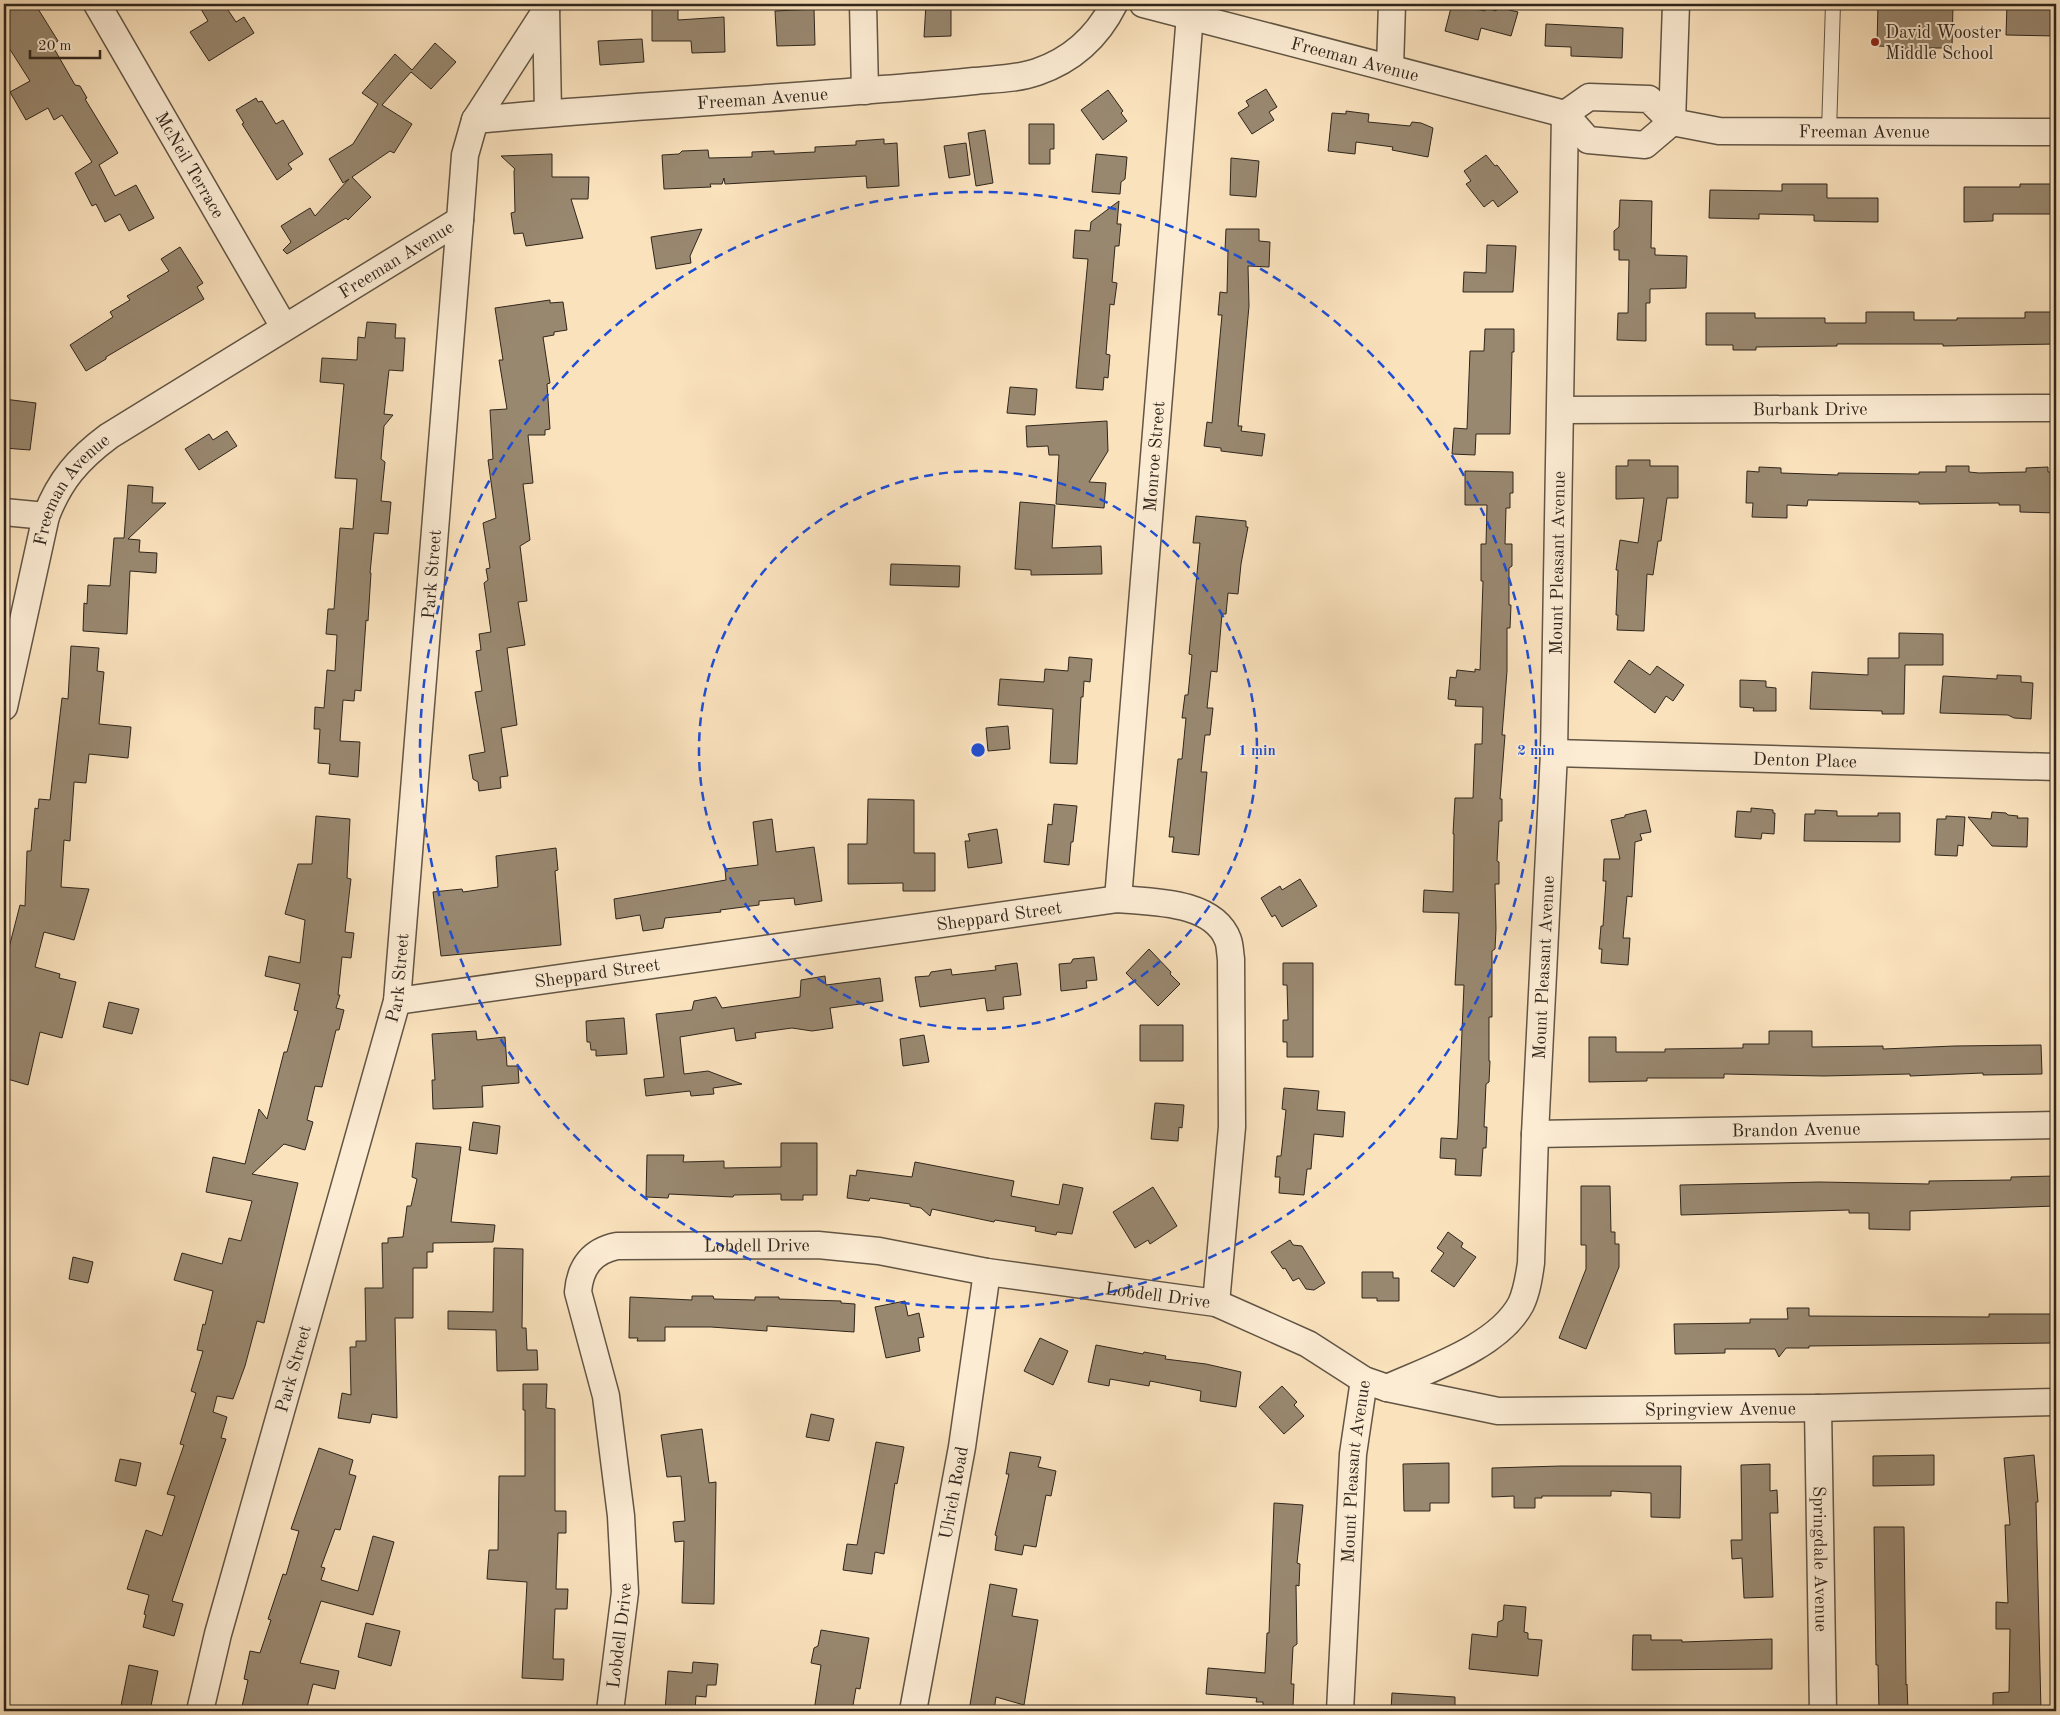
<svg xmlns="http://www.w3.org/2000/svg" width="2060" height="1715" viewBox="0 0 2060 1715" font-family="'Old Standard TT',serif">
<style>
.building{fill:#998870;stroke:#30261c}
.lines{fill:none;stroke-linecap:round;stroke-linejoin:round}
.service-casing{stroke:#625544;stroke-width:16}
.minor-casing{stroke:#625544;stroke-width:29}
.service{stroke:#fcecd4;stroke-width:14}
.minor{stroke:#fcecd4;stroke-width:26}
.ring{fill:none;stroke:#1d4ed8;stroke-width:2.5;stroke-dasharray:9 6}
.poi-dot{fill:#8f2418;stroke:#fcecd4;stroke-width:2}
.labels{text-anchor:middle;stroke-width:4;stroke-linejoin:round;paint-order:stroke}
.poi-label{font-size:18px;fill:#30261c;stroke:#fcecd4;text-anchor:start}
.street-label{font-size:18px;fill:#30261c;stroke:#fcecd4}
.centre{fill:#1d4ed8;stroke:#fcecd4;stroke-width:2.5}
.ring-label{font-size:15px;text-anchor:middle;font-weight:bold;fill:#1d4ed8;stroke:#fcecd4;stroke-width:4;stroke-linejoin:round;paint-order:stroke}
</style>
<rect width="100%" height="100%" fill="#fae2bd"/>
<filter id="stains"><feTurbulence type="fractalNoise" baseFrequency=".004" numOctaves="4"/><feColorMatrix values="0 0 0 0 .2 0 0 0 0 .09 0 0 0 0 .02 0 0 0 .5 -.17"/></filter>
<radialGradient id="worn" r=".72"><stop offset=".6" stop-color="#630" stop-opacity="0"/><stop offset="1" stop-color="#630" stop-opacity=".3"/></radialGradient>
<path class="building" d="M12 4H35L58 41 52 45 75 85 80 86 87 98 85 99 118 153 99 165 115 196 136 185 154 218 129 231 120 214 105 222 96 204 92 206 75 173 92 162 62 115 54 120 48 108 26 120 10 92 30 81 4 40V9Z
M198 4H224L236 22 244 17 254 33 209 61 190 32 208 21Z
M652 4H678V20L724 17 725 52 692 53 691 41H652Z
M926 4H951V36L924 37Z
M1452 4 1485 11 1486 8 1496 11 1497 7 1518 12 1511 36 1481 28 1478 40 1445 31Z
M1878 4H1953L1952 48H1924V55L1904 54 1905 47 1877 46Z
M2007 4H2056V36L2006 35Z
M814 9 815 45 777 46 775 11Z
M1546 24 1623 28 1622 58 1571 56V47L1545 46Z
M642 39 644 62 600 65 598 41Z
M435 43 456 62 431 89 411 72 382 105 412 124 394 153 390 151 352 177 371 197 348 220 346 218 287 254 283 250 291 242 281 226 310 208 315 216 349 179 343 183 329 159 353 144 378 104 362 93 395 54 412 70Z
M1266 89 1277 107 1269 112 1274 120 1252 134 1238 113 1249 106 1246 101Z
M1108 90 1123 111 1121 113 1127 121 1103 140 1081 110Z
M256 98 258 102 262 101 276 124 283 120 303 154 288 164 292 169 277 180 242 124 244 123 236 110Z
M1346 111 1369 114 1368 122 1410 126 1412 122 1421 123 1433 128 1428 157 1392 150 1393 147 1356 142 1355 154 1328 151 1332 113 1346 114Z
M1029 124H1054V149H1050V164H1029Z
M985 130 993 183 976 186 968 133Z
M884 139V144L897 143 899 186 867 188 866 176 725 184 724 178 722 184H710L711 187 664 189 662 155 679 154 682 151 708 150 709 158 752 157V152L774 151V154L815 152V147L856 145V141Z
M966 143 970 175 949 178 944 146Z
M552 154V177H589L588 199H571L583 238 526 246 523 233 514 234 511 213 515 212 514 171 515 169 501 156Z
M1096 154 1127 157 1125 179 1121 182 1120 194 1092 192Z
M1486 155 1495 166 1497 165 1518 192 1498 207 1493 200 1484 207 1466 184 1471 181 1464 171Z
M1231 158 1259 161 1256 197 1230 195Z
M1782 184H1827V198H1878V222L1814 221V215L1759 214V219L1709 218 1710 190 1782 191Z
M2020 184H2056V214H1993V221L1964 222V187H2020Z
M1620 200 1652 201 1651 248H1655V255L1687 256 1686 288 1650 289V303H1646V341L1617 340 1618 313H1628L1629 260H1619V250H1614V231L1619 227Z
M1119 201 1117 224H1121L1119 246H1115L1112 282 1117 283 1114 305 1110 304 1106 354 1110 355 1108 378 1104 377 1103 390 1076 388 1088 259 1073 258 1075 230 1090 231 1091 222Z
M702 229 690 256 691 263 656 269 651 237Z
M1226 229H1259V241L1270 242 1269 267 1248 266 1249 306 1238 426H1242L1241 431 1265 434 1262 456 1221 451V448L1204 446 1207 422 1212 423 1222 315H1218L1220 292 1227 293 1228 250H1225Z
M1487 245 1516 246 1513 292H1463L1464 272 1486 273Z
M180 247 203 283 197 287 204 299 106 357V359L86 371 70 345 113 317 110 312 130 300 127 296 169 271 161 259Z
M550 300V303L563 302 567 330 554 332V335L543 337 550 383 547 384 550 429 545 430V435H528L533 483 523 484 530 540 520 546 527 601 518 602 525 645 507 648 517 725 501 728 508 776 500 777 501 788 479 791 478 782 473 779 469 755 485 752 475 692 482 691 476 651 481 650 479 634 491 632 484 583 488 580 486 569 490 568 483 523 496 518 488 460 493 459 490 410 507 409 499 360H503L495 308Z
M1866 312H1914V320H1957V318H2025V312H2056V344L1943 346V344H1837V346L1756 347V350H1733V345H1706V313H1755V318H1825V323H1866Z
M367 322 396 324 395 338H405L403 371 389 370 384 414 393 415 384 426 381 459 385 462 381 501 391 502 388 534 374 533 370 573H371L368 621 366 620 361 691 355 690 354 701 343 700 340 741 360 742 358 777 329 774 330 764 318 763 320 729H314L315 707 324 708 327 670 335 671 337 635 326 634 328 609H334L340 528 353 529 357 479 335 478 344 384 320 382 322 358 357 360 358 337 365 338Z
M1485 329H1514V352H1512L1510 434H1476L1475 455 1452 454 1454 428 1467 429 1470 351H1484Z
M1010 387 1037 389 1035 415 1007 413Z
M4 399 36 403 30 450 4 448Z
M1107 421 1108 451 1089 482 1106 483 1104 508 1056 504 1059 455H1049L1048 446 1027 447 1026 426Z
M227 431 237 446 199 470 185 449 209 434 213 440Z
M1628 460H1650V466H1678V498H1667L1661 541H1658L1653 575 1647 574 1644 631 1617 630 1618 615H1616L1618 570H1616L1620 540 1638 543 1644 498 1616 499V466H1628Z
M1946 466H1969V472L1979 473 2026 472V468L2048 467V472H2056V513L2020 512V505H1999V503L1919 504V502L1808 500 1807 506 1787 505V518L1752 517 1753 503H1746L1747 471 1759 472V467L1781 468V473L1838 475V473L1919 474V472H1946Z
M1465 471 1513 472V493H1510V508H1506L1505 544H1512V566L1509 568V605H1511L1510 628H1507V671L1502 735H1505L1500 799H1502V821H1499L1497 861 1499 862V884H1495L1496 929 1495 949 1492 951V1017H1489V1061H1490L1489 1082 1486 1084 1484 1127H1487L1486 1148H1483L1481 1176 1455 1175 1456 1159 1440 1158 1441 1138 1457 1139 1458 1125 1464 985H1455L1459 913 1423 912 1424 890 1453 892 1454 834H1453L1455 798H1473L1475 744H1482L1483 707 1455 706 1456 700 1448 699 1450 677 1456 678 1457 670 1475 672V669L1480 670 1483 581H1481V544H1486L1487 505H1465Z
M128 485 153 487 152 503H166L128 539 140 540 139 552 157 553 156 573 130 571 127 634 83 631 84 603 87 604 88 585 110 586 114 538H124Z
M1020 502 1055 505 1052 548 1101 546 1102 574 1031 575V570L1015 569Z
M1196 516 1246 521V527H1248L1241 564 1238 594 1228 593 1226 614H1222L1217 672 1211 671 1207 708H1213L1210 735H1205L1201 772H1207L1199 855 1172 852 1174 837H1169L1178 759H1182L1186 718H1182L1185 695H1188L1192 655 1189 654 1200 543H1193Z
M891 564 960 566 959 587 890 585Z
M1899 633 1943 634V665H1905L1904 714H1882V711L1810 709 1812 672 1868 675V658H1899Z
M71 646 99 648 97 671 104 672 99 724 131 727 128 758 89 754 86 783 74 782 70 841 64 840 61 887 89 889 74 940 44 932 35 967 60 974 59 978 76 982 62 1038 40 1032 28 1085 4 1078V967L20 905 25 906 27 851H31L35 808 38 809 39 799 50 800 62 698 68 699Z
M1069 657 1092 659 1090 682 1084 681 1083 697H1081L1077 764 1050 763 1053 709 998 705 1000 679 1044 682 1045 669 1068 671Z
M1629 660 1650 675 1657 666 1684 685 1673 701 1666 696 1655 713 1614 682Z
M1997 675 2021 676V682L2033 683 2031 719 2014 718 2008 715 1940 713 1943 676 1997 679Z
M1740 680 1766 681V687L1776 688V711H1753L1754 708 1740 707Z
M1008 726 1010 749 988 751 986 728Z
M868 799 914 800V853H935V891H903V883L848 884V844H867Z
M1054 804 1077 806 1073 842H1071L1069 865 1044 862 1048 824 1052 825Z
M1751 808 1773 810V813H1775L1774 834 1762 833 1761 839 1735 837 1737 811 1751 812Z
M1646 810 1651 832 1640 834 1642 840 1635 842 1632 897 1627 896 1623 938H1630L1628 965 1601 963 1602 949H1599L1601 926H1603L1606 881H1603L1604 859H1620L1611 820 1625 817V815Z
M1815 810 1837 811V816H1878V813H1900V842L1804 841 1805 814H1815Z
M1992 812 2006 813 2008 815 2018 816 2017 818H2028L2027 847 1992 846 1968 817 1991 819Z
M316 816 350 819 347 878 351 879 350 887 345 932 354 933 351 958 342 957 338 995H340L336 1008 344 1010 339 1030H336L322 1087 315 1086 307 1120 313 1122 305 1150 284 1144 252 1174 298 1183 264 1323 257 1321 245 1366 233 1399 217 1396 213 1412 227 1417 221 1438 226 1439 172 1601 183 1604 174 1636 143 1627 146 1615 144 1614 149 1595 127 1589 146 1530 162 1536 175 1496 167 1494 184 1445 180 1444 196 1393 191 1391 203 1351 197 1350 203 1324 205 1325 213 1291 174 1280 182 1253 222 1264 229 1238 241 1241 252 1201 206 1192 213 1157 245 1164 259 1109 267 1119 284 1052H287L298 1011 294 1010 300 984 265 976 269 956 300 963 305 920 285 914 298 864H312Z
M1946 816 1965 817 1963 846 1958 845 1957 856 1935 855 1937 819H1946Z
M772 819 776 852 814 847 822 901 795 905 794 898 759 901V905L720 910 721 912 665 918 663 928 643 931 640 915 616 919 614 899 726 880 725 869 758 865 753 822Z
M997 829 1002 863 968 868 965 841H970L968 834Z
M556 848 558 870 555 871 561 945 441 956 433 892 462 889 463 892 498 887 496 856Z
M1300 879 1317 906 1282 927 1275 915 1272 917 1261 898 1280 886 1282 890Z
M1149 949 1171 972 1170 974 1180 984 1158 1006 1126 973Z
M1094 957 1097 980 1086 981 1087 988 1061 991 1059 964 1071 963 1073 959Z
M1017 963 1021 995 1003 997 1004 1009 987 1011 985 998 920 1007 915 977 929 976 931 972 951 969 952 975 996 970 995 966Z
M1283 963H1313V1057H1287V1042H1283V1020H1288L1287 985H1283Z
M825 976 826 985 880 978 883 1001 830 1008 833 1028 812 1031 792 1028 755 1033 756 1038 736 1041 734 1028 680 1037 684 1074 708 1071 742 1084 713 1088 714 1094 691 1096 690 1091 646 1096 644 1079 664 1077 656 1014 692 1010 694 1001 716 997 722 1008 800 997 801 980Z
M109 1002 139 1009 132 1034 103 1027Z
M624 1018 627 1054 596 1056V1050H591L590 1042H587L586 1021Z
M1140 1025H1183V1061H1140Z
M476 1031 477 1040 505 1037 507 1066H518L519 1083 482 1086 483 1107 433 1109 432 1080H435L432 1034Z
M1769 1031H1812V1047L1883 1046V1049L1954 1046 2041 1045 2042 1074 1983 1075V1073L1910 1076V1074L1824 1076 1724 1074V1078H1647V1081L1589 1082V1037H1616V1052H1665V1049L1743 1048V1044H1769Z
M924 1035 929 1062 903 1066 900 1039Z
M1284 1088 1319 1091 1317 1110 1345 1112 1343 1137 1314 1134 1311 1169H1307L1304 1195 1279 1193 1280 1177H1275L1277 1156H1281L1286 1110 1282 1109Z
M1155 1103 1184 1105 1182 1128 1179 1127 1178 1141 1151 1139Z
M473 1122 500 1126 497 1154 469 1150Z
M416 1143 461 1147 451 1222 495 1225 493 1242 433 1243V1252H427V1268H413V1318H395L397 1418 372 1414 370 1423 338 1418 342 1393 351 1395 350 1347H356V1341H366L365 1288H383L382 1243H388V1238L403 1237 407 1206H411L417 1179 412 1177Z
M781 1143H817V1195H803V1200H781V1194L734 1195 733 1197 669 1194 668 1198 646 1197 647 1155H684L683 1162 724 1161V1168L781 1167Z
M915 1162 1014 1181 1011 1196 1059 1205 1063 1184 1083 1188 1072 1234 1057 1232 1056 1235 1035 1231 1036 1227 995 1220 994 1222 932 1209 930 1216 921 1208 910 1206V1204L870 1198 869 1201 847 1198 850 1175 856 1176 857 1170 912 1177Z
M2056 1176V1206L1910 1211V1230L1869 1229V1213H1849V1210L1681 1215 1680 1185 1819 1182 1929 1184V1181L2011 1180V1177Z
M1581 1186H1610L1611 1232H1615V1244H1619V1267L1586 1349 1559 1338 1586 1269V1245H1581Z
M1153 1187 1177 1226 1150 1244 1148 1240 1135 1248 1113 1212Z
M1448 1232 1463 1243 1461 1247 1476 1257 1454 1287 1431 1271 1444 1253 1437 1248Z
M1290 1240 1293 1245 1302 1246 1325 1283 1314 1290 1306 1289 1299 1278 1293 1281 1285 1268 1283 1269 1271 1252Z
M494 1248 523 1249 522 1328H526L527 1350H537L538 1370 497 1371 496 1330 448 1329V1311L493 1312Z
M73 1257 93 1262 88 1283 69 1279Z
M1362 1272H1393V1278H1399V1301H1377V1298H1362Z
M692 1296H713L714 1299 755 1300V1297H779V1299L841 1301V1303L855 1304 854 1332 767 1326V1331L711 1327H665V1341H637L638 1338H629L630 1297 692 1300Z
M905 1301 908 1316 919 1313 924 1337 918 1338 920 1351 886 1358 875 1307Z
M1787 1308H1809V1316L1989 1317V1314H2053V1343L1809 1346V1348H1786L1779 1357 1775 1349H1725V1353L1675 1354 1674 1324 1750 1323V1319H1788Z
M1040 1338 1068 1351 1053 1385 1024 1371Z
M1096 1345 1143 1354 1144 1352 1166 1356 1165 1359 1206 1364 1241 1372 1236 1407 1200 1401 1201 1391 1150 1381 1149 1386 1110 1379 1109 1386 1088 1382Z
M523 1384H547L546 1408 555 1409V1511H566V1533H558L556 1589H568L567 1609H555L553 1659H564L563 1680 522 1678 527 1582 487 1579 489 1550H498L499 1476H525V1410H523Z
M1282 1386 1297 1402 1294 1405 1304 1416 1284 1434 1259 1407Z
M811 1414 834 1419 829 1441 806 1437Z
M702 1429 709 1483 716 1482 714 1604 682 1603 684 1541 675 1542 673 1522 685 1521 681 1476 667 1477 661 1435Z
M876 1442 904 1447 897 1484 895 1483 884 1554 875 1552 872 1574 843 1570 847 1544 857 1545Z
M319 1448 353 1460 349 1474 356 1476 340 1530 335 1529 321 1567 325 1568 321 1580 358 1591 373 1536 394 1542 373 1615 321 1601 300 1663 339 1671 335 1689 313 1684 306 1711H241L248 1680 244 1679 250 1651 260 1653 271 1620 268 1619 283 1574 286 1575 299 1531 291 1529Z
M1010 1452 1041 1457 1038 1467 1056 1471 1051 1496 1046 1495 1036 1547 1024 1545 1022 1555 995 1550 997 1536 995 1535 1009 1474H1006Z
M1934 1455V1485L1873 1486V1456Z
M2034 1455 2038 1502H2036L2041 1711H1993V1693L2009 1692 2010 1629H1996V1602L2008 1603 2005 1525H2010L2004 1458Z
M120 1459 141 1463 136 1486 115 1481Z
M1449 1463V1503H1430V1511H1404L1403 1464Z
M1770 1464V1491L1777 1490 1778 1513H1770L1773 1597 1744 1598 1742 1558 1732 1559 1731 1540H1742L1741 1465Z
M1561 1466H1681L1680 1518 1651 1517V1493L1611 1491V1496H1542V1498H1535V1508H1514V1496L1492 1497V1468Z
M1274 1503 1303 1505 1297 1563 1300 1564 1299 1586 1296 1585 1297 1644 1293 1647 1291 1684H1294L1293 1706H1291V1711H1263V1702H1256L1257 1698 1206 1694 1208 1668 1265 1673 1267 1633H1269Z
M1874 1527H1904L1906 1685 1907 1684 1908 1711H1879L1878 1665H1876Z
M990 1584 1017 1589 1012 1616 1038 1620 1024 1705 996 1697 994 1711H969Z
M1504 1605 1526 1607 1524 1632 1528 1633V1639L1542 1640 1538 1676 1469 1669 1472 1634 1497 1637 1498 1622 1503 1620Z
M366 1623 400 1631 391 1666 358 1657Z
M821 1630 869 1638 860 1689 856 1688 852 1711H814L821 1665 811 1663 814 1648 818 1646Z
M1633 1635H1651V1640H1682V1642L1772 1639V1669L1632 1670Z
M693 1662 718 1664 716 1685H707L706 1697 696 1696 695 1711H665L668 1671 692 1673Z
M129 1665 158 1671 150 1711H120Z
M1392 1693 1455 1697V1711H1391Z"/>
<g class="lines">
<defs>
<path id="service" d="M1829 131 1833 4"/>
<g id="minor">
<path id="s1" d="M97 4 284 327"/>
<path d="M863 4 865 91"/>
<path id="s2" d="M1143 4 1565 114 1588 140 1645 145 1672 122"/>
<path d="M546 7 548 113"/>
<path d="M1390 68 1392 4"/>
<path id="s3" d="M1565 114 1589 97 1649 99 1672 122 1719 131 2056 132"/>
<path d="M475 120 546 10"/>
<path d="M1672 122 1676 4"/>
<path id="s4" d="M1562 410 2056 408"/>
<path d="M4 512 46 516"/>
<path id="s5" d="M4 707 46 516C60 480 78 459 109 436L460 220 465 155 475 120C611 107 747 101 883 89 913 87 944 84 974 81 995 79 1017 79 1037 72 1072 60 1098 36 1114 4"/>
<path id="s6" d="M1554 753 2056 767"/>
<path id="s7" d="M1118 899 1190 15"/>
<path id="s8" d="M397 1001 1118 899C1152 902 1214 901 1228 940 1230 945 1230 953 1231 959L1232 1127 1216 1303"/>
<path id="s9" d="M1535 1134 2056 1125"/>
<path id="s10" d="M1387 1388C1429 1369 1498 1347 1521 1304 1527 1291 1529 1277 1531 1263L1535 1134 1554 753 1565 114"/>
<path id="s11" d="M1818 1408 1823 1711"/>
<path id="s12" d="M200 1711 218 1634 397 1001 460 220"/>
<path id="s13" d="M610 1711 625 1592 621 1516 606 1396 578 1292C580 1267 592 1251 617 1246L818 1245 879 1251 987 1272 1216 1303 1308 1344 1364 1380 1387 1388 1498 1411 1818 1408 2056 1402"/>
<path id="s14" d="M913 1711 962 1447 987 1272"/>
<path id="s15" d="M1340 1711 1353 1454 1364 1380"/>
</g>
</defs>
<use href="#service" class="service-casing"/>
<use href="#minor" class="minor-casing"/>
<use href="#service" class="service"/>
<use href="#minor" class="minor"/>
</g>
<g class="ring">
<circle cx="978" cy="750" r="279"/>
<circle cx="978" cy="750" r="558"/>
</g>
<circle class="poi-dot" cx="1875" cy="42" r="5"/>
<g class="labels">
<g class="poi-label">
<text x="1885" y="38">David Wooster<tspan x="1885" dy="21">Middle School</tspan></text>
</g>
<g class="street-label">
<text dy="6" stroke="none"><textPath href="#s2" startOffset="219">Freeman Avenue</textPath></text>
<text dy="6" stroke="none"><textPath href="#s5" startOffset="1101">Freeman Avenue</textPath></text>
<text dy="6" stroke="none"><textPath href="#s3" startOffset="315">Freeman Avenue</textPath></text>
<text dy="6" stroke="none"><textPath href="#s1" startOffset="186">McNeil Terrace</textPath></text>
<text dy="6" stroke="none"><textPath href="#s5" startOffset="636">Freeman Avenue</textPath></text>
<text dy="6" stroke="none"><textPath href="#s4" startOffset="248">Burbank Drive</textPath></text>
<text dy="6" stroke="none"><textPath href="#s7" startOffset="444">Monroe Street</textPath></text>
<text dy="6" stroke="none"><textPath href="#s5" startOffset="231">Freeman Avenue</textPath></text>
<text dy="6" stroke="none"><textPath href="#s10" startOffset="904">Mount Pleasant Avenue</textPath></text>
<text dy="6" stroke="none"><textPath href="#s12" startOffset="1165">Park Street</textPath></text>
<text dy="6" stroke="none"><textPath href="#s6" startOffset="251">Denton Place</textPath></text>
<text dy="6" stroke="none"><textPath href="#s8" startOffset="608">Sheppard Street</textPath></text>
<text dy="6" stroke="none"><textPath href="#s10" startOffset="499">Mount Pleasant Avenue</textPath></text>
<text dy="6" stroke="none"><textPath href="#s8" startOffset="202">Sheppard Street</textPath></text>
<text dy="6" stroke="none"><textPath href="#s12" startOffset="760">Park Street</textPath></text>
<text dy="6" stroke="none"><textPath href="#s9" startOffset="261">Brandon Avenue</textPath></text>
<text dy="6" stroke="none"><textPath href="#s13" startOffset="630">Lobdell Drive</textPath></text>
<text dy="6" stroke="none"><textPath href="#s13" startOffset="1035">Lobdell Drive</textPath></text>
<text dy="6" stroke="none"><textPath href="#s12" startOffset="355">Park Street</textPath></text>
<text dy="6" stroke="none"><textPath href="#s13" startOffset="1621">Springview Avenue</textPath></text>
<text dy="6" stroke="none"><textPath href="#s15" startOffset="240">Mount Pleasant Avenue</textPath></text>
<text dy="6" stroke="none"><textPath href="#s14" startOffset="222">Ulrich Road</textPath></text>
<text dy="6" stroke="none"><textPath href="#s11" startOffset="151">Springdale Avenue</textPath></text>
<text dy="6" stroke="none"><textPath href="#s13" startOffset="76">Lobdell Drive</textPath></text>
</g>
</g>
<circle cx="978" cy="750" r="8" class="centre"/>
<g class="ring-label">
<text x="1257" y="755">1 min</text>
<text x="1536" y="755">2 min</text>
</g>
<rect width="2060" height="1715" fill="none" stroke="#fae2bd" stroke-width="20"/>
<rect x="5" y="5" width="2050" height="1705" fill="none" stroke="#30261c" stroke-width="2.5"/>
<rect x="10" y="10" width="2040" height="1695" fill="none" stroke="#30261c"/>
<path d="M30 50v8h70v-8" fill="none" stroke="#30261c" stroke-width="2.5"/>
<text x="38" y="50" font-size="15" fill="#30261c" stroke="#fcecd4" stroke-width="4" paint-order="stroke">20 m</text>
<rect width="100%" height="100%" filter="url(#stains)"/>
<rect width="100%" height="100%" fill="url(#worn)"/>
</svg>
